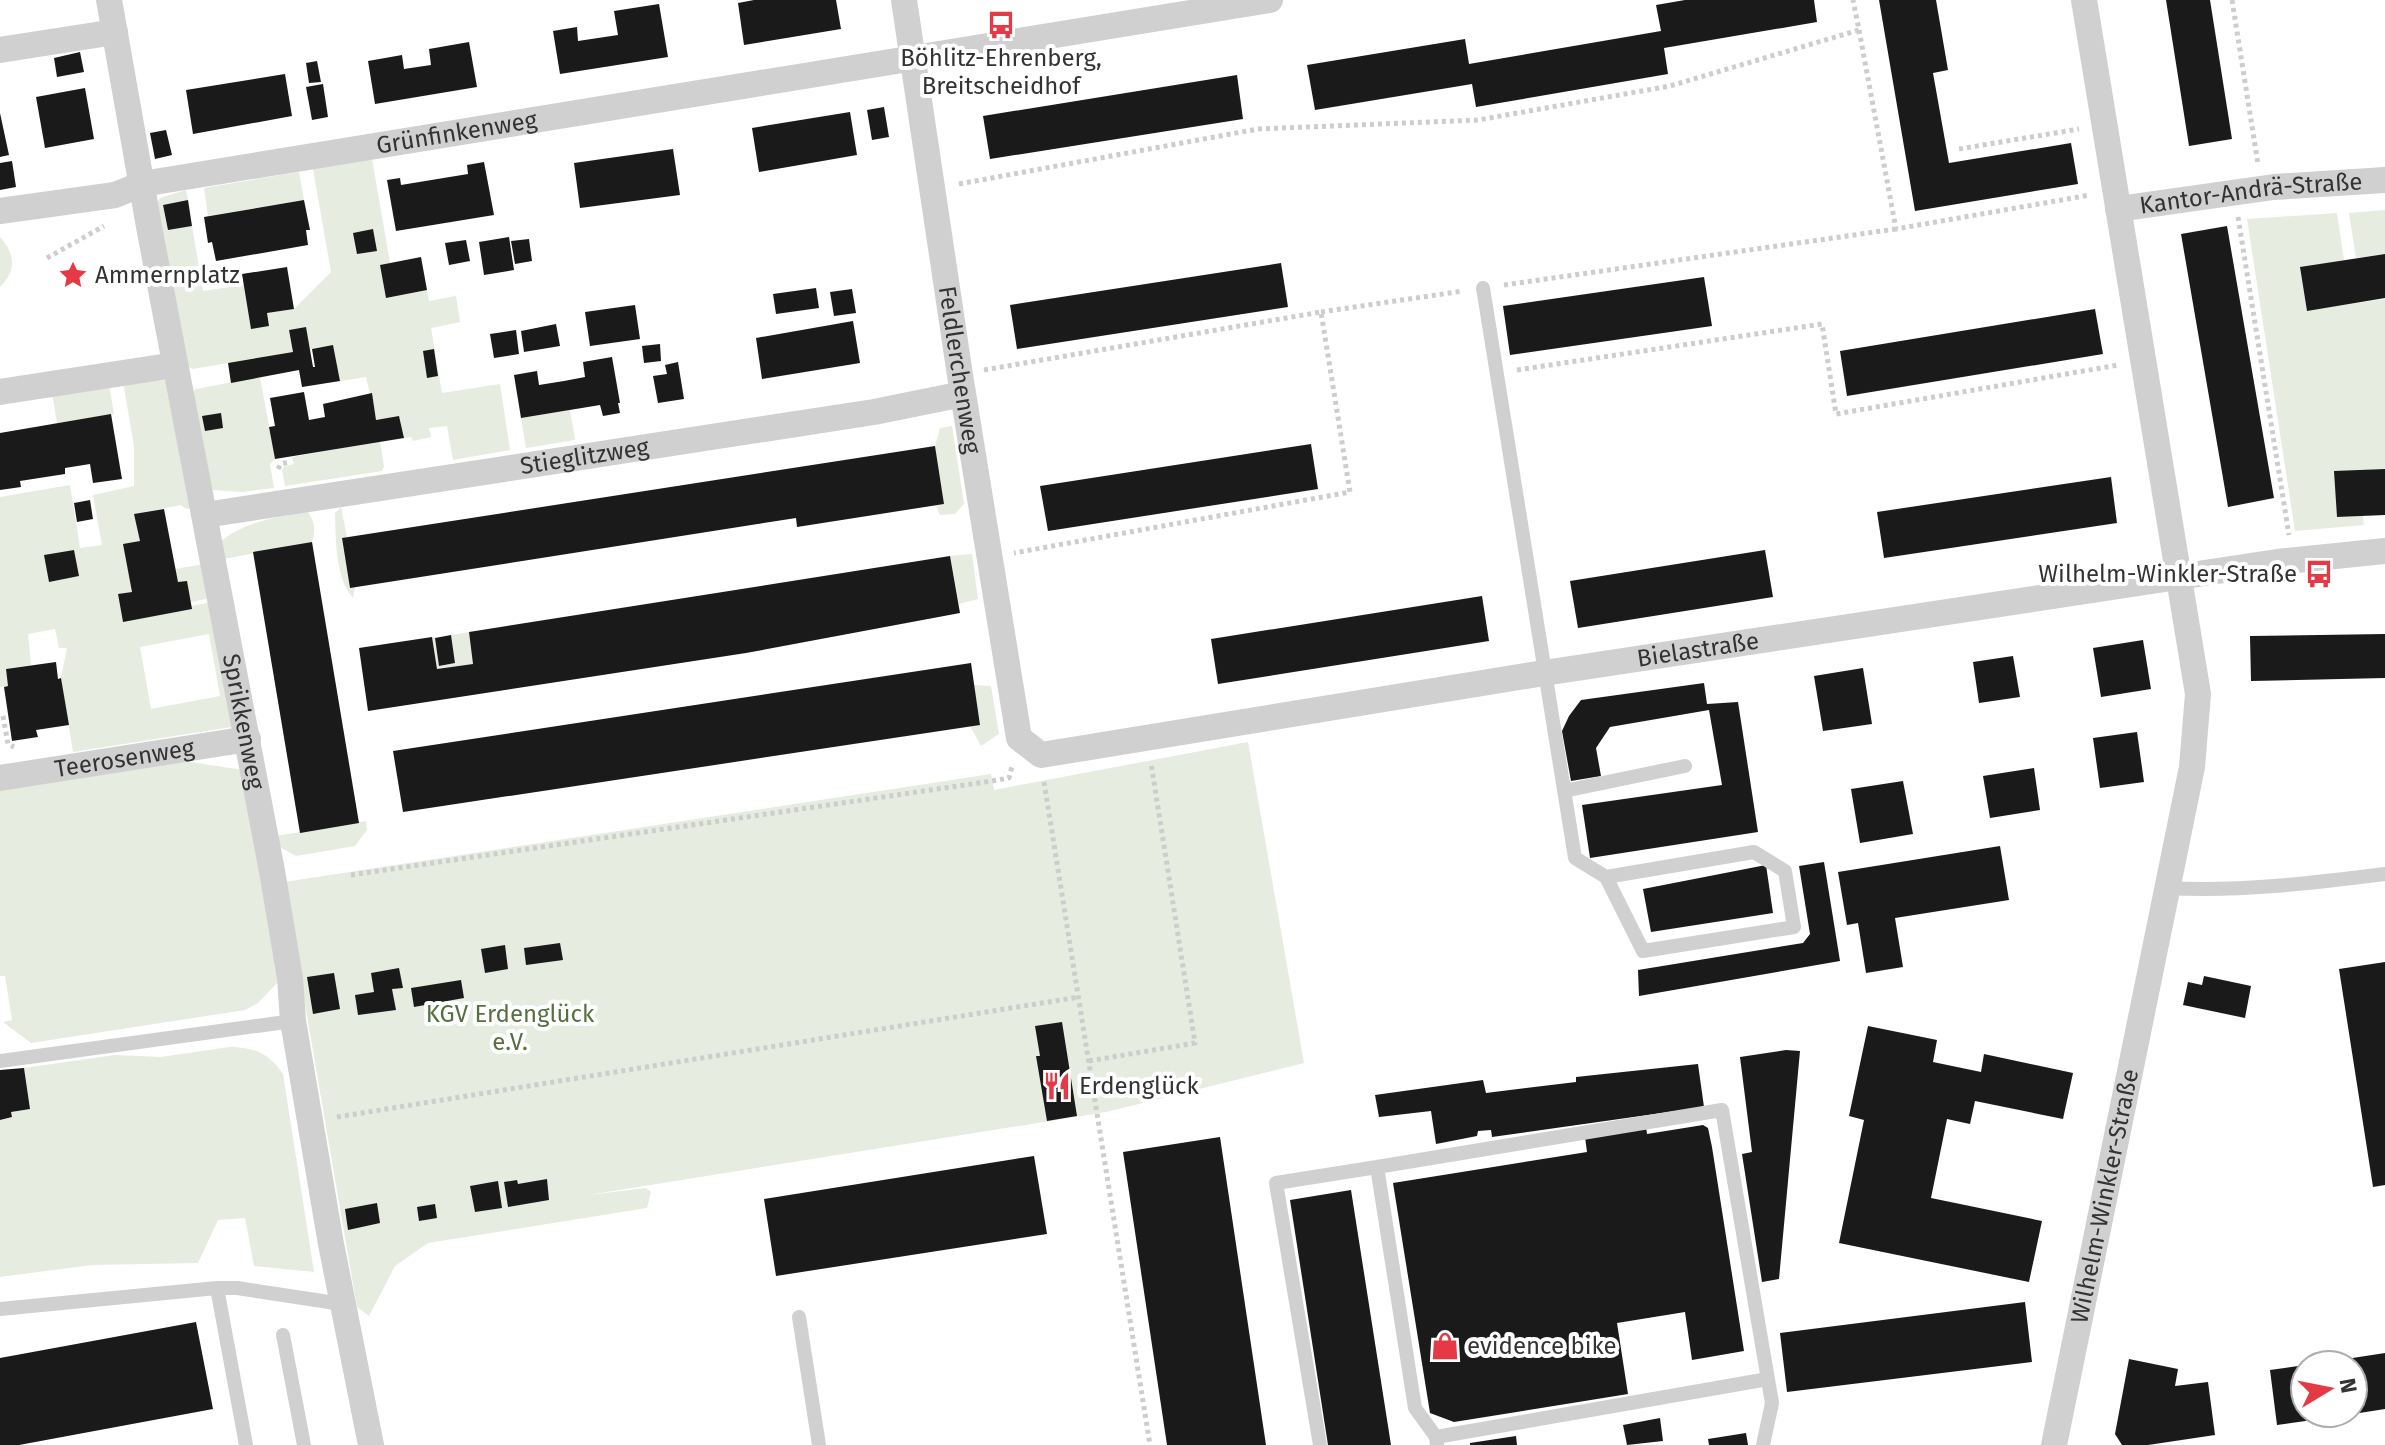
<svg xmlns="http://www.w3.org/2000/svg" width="2385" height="1445" viewBox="0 0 2385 1445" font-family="'Fira Sans',sans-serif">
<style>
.green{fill:#e6ecdf;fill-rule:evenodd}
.building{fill:#1a1a1a}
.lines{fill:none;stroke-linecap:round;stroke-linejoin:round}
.path{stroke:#cdcdcd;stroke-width:5;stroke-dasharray:4 4;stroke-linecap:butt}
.lane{stroke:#d0d0d0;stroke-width:14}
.street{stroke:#d0d0d0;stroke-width:26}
.labels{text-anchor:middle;stroke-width:8;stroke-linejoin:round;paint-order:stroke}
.poi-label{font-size:24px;fill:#333;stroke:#fff;text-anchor:start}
.street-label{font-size:24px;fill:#333;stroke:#fff}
.park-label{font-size:24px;fill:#56703f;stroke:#fff}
</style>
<rect width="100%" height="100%" fill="#fff"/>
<path class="green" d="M372 159 390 263 381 265 387 298 427 290 429 301 456 296 460 322 431 328 442 393 500 384 510 450 453 460 447 426 429 428 431 437 413 441 411 437 404 438 399 416 376 420 372 394H370L366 377 340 381 333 345 310 349 305 327 289 330 293 352 193 369 187 366 157 203 160 198 186 190 188 200 163 206 168 230 192 226 203 291 244 285 267 313 294 309 331 272 313 169Z
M299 172 304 200 208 216 204 188Z
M2385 210V254L2356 258 2349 213Z
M2337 213 2344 260 2300 268 2307 310 2385 299V469L2335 472 2337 517 2363 516 2364 525 2295 531 2247 219Z
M0 237C15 253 17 271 0 287Z
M260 377 275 459 270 464 274 488 243 492 212 490 192 393 196 389Z
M169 380 194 508 186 509 181 505 135 514 140 541 124 545 132 592 118 595 123 621 191 609V606L212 602 232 727 73 752 61 678 67 648H59L55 629 28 634 31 665 6 669 8 686 0 687V497L70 485 80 548 102 545 93 495 134 486V446L123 382ZM74 550 78 576 49 581 45 555ZM209 634 220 696 151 709 140 647Z
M109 385 114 414 57 423 52 393Z
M570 410 575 440 526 448 521 418Z
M952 426 964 504 955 514 940 515 936 506 944 504 935 446 940 428Z
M380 441 384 467 382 471 285 486 282 470 285 466 294 464 292 457Z
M341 507 347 537 342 539 350 587H355L353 598C335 577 336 540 335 513Z
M308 512C315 523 316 530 312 542L224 559 221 541C247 521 276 517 308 512Z
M972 554 978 599 959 604 950 556Z
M204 564 211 598 191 602 178 582 175 569Z
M469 632 473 664 437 669 432 637 435 638 440 666 455 663 451 635Z
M974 685 991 686 999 734 981 746 970 726 980 724Z
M1248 742 1304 1063 1106 1112 588 1195 646 1188 651 1192 647 1208 428 1243 395 1266 369 1316 357 1307 284 882 991 774 994 790Z
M177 760 243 770 278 982 258 1003 245 1010 31 1043 3 1022 12 1020 5 976H0V789Z
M366 821 367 830 355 846 296 856 278 846 276 836Z
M229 1047C253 1047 269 1053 283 1074L314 1272 254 1266 245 1218 218 1220 198 1263 92 1265 0 1277V1120L12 1117 11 1112 30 1109 24 1068 115 1055 161 1057Z"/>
<path class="building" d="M754 0H836L841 29 744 45 738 3Z
M1685 0H1814L1817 22 1664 48 1668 74 1476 107 1472 84 1315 110 1307 65 1465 39 1469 64 1661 31 1656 5Z
M1879 0H1936L1948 70 1933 73 1949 163 2071 143 2078 184 1915 211Z
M2166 0H2210L2232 139 2189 146Z
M659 4 668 57 560 74 553 31 577 27 578 41 618 35 614 11Z
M469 42 477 87 375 104 368 61 402 55 404 69 431 65 429 49Z
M80 52 84 72 57 77 54 58Z
M317 61 321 82 309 83 306 63Z
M285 74 292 116 193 134 186 90Z
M1237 75 1243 119 990 159 983 116Z
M323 84 328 117 312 120 306 87Z
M85 88 94 139 45 148 36 97Z
M884 107 889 137 872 140 867 110Z
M850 112 857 155 759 172 752 128Z
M0 113 9 155 0 157Z
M166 130 172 155 155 159 150 133Z
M673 149 680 195 580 208 574 163Z
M12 161 16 187 0 190V163Z
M484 162 494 215 396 231 387 180 400 178 401 185 468 174 467 165Z
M188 200 192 226 168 230 163 205Z
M304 200 310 230H306L308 245 216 261 212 242 208 243 204 217Z
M2227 226 2274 498 2228 507 2181 234Z
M373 229 377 251 357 254 353 233Z
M509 237 514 270 484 275 479 242Z
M529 239 532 261 515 264 511 241Z
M466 240 470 261 449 265 445 243Z
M2385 254V298L2307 311 2300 267Z
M421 257 427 290 386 298 380 265Z
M1281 263 1288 307 1017 349 1010 305Z
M287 267 294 309 267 313 269 326 251 329 242 274Z
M1704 277 1712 326 1510 355 1503 306Z
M816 288 819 308 776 314 773 294Z
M852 289 856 313 834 316 830 292Z
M635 305 640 339 590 346 585 312Z
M2095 309 2103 354 1847 396 1840 351Z
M853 321 860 363 762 379 756 338Z
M556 324 560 346 524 352 521 331Z
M306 327 313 367H315L312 349 333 345 340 381 302 387 299 370 231 383 228 363 293 352 289 330Z
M516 330 519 354 494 358 490 334Z
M660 344 661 361 644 363 642 346Z
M434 349 438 376 427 378 423 351Z
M612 357 620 403H618L620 413 603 416 600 405 521 418 514 375 537 371 539 385 564 381 585 377 583 362Z
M678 362 684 399 658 403 653 376 667 374 665 365Z
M304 392 309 420 325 417 323 404 372 393 376 420 399 416 404 438 275 459 269 427 275 426 270 398Z
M221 413 223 428 205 431 202 416Z
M111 414 122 479 93 483 90 464 65 468V474L20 481 21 487 0 490V433Z
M1311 444 1318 489 1048 531 1040 486Z
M935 446 944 504 797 527 796 518 350 588 342 538Z
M2385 469V515L2337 517 2334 471Z
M2111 477 2117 523 1884 558 1877 512Z
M90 500 93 519 77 522 74 503Z
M164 509 178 582 187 581 192 609 123 622 118 594 132 592 123 544 140 541 134 514Z
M312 542 359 823 300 833 253 552Z
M74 550 79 576 49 582 44 555Z
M1765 550 1773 597 1578 628 1570 581Z
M950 556 960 613 746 653 368 711 359 648 432 637 437 669 473 664 469 632Z
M1482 596 1489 641 1218 684 1211 639Z
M2385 634V678L2251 681 2250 636Z
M451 635 455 663 439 666 435 638Z
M2143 640 2151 689 2101 697 2093 648Z
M2013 656 2020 697 1979 703 1973 662Z
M56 662 58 679 61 678 69 725 36 730 38 737 12 741 4 687 8 686 6 669Z
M971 663 980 725 403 812 393 751Z
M1863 668 1872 724 1823 731 1814 676Z
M1704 683 1707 704 1738 702 1758 832 1590 858 1582 805 1722 785 1709 710 1610 727 1596 748 1601 776 1571 781 1562 731 1569 716 1581 700Z
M2137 732 2144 782 2100 788 2093 738Z
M2034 768 2040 810 1990 818 1983 776Z
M1903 781 1913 834 1860 843 1851 789Z
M2000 846 2009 900 1895 918 1903 967 1866 973 1858 923 1847 925 1838 872Z
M1824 862 1840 961 1639 996 1638 970 1803 943 1810 934 1799 866Z
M1766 865 1773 913 1651 932 1643 889Z
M560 943 563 960 526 965 524 948Z
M505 945 508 969 485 973 481 949Z
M2385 962V1185L2373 1187 2339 969Z
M399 968 403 988 392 989 396 1010 358 1015 355 995 374 992 371 973Z
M334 973 340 1009 313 1014 307 977Z
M2204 976 2251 986 2245 1018 2183 1005 2188 982 2202 985Z
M461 980 464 998 414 1007 411 988Z
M1062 1022 1077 1116 1047 1121 1036 1056H1040L1035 1026Z
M1868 1026 1937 1040 1933 1062 1981 1072 1984 1054 2073 1073 2063 1119 1975 1101 1970 1124 1947 1119 1931 1198 2042 1221 2029 1282 1839 1243 1864 1120 1849 1116Z
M1786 1050 1800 1051 1779 1279 1762 1282 1742 1154 1752 1152 1740 1057Z
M1698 1064 1704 1107 1492 1137 1491 1130 1478 1131 1477 1136 1436 1144 1431 1111 1379 1117 1375 1095 1483 1080 1486 1093 1576 1082V1077Z
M24 1068 30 1109 11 1112 12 1117 0 1120V1070Z
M1703 1125 1708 1128 1712 1147 1744 1351 1692 1360 1685 1312 1617 1323 1628 1394 1454 1422 1430 1413 1393 1183 1587 1152 1585 1137 1646 1127 1647 1134Z
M1220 1137 1266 1445H1167L1123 1152Z
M1034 1156 1047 1234 776 1276 764 1199Z
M547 1179 549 1200 508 1207 504 1182 517 1180 518 1184Z
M498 1181 502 1208 475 1212 470 1186Z
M1351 1190 1391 1445H1328L1290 1200Z
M377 1203 380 1223 348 1230 345 1209Z
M435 1204 437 1218 419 1221 417 1207Z
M2025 1302 2032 1362 1787 1392 1780 1333Z
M196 1322 213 1409 19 1445H0V1358Z
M2385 1353V1409L2353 1414V1365L2320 1363Z
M2129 1359 2178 1369 2175 1386 2208 1382 2215 1435 2148 1445H2122L2115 1434Z
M2305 1365V1413L2348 1415 2277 1425 2270 1370Z
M1660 1418 1663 1441 1627 1445 1623 1425Z
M1746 1433 1748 1445H1709L1708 1439Z
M1516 1436 1517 1445H1470V1443Z"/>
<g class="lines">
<path class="path" d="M2232 0 2258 164
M1859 30 1896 229 2090 195
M1959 149 2079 129
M959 184 1258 129 1478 120 1670 86 1859 30 1853 0
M2238 217 2289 535
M47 258 104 226
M1504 285 1896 229
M1321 312 1463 291
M984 370 1321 312 1350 492 1014 553
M1517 370 1822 324 1836 414 2118 365
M278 469 281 464 289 462
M3 716 8 744 14 747
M1044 782 1150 1445
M351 875 992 781 1009 778 1012 766
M1089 1061 1195 1043 1151 763
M337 1117 1079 997"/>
<path class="lane" d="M1483 288 1575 858 1606 877 1754 852 1785 871 1794 927 1643 951 1606 877
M1564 791 1685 766
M2167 888C2241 892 2312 883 2385 874
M0 1061 293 1021
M1377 1167 1722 1110 1772 1403 1763 1445
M217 1288 246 1445
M0 1309 217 1288H237L342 1304
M799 1317 819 1445
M283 1335 304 1445
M1436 1437 1768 1379
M1320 1445 1276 1183 1377 1167 1415 1408 1436 1437 1437 1445"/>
<g class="street">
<path id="s1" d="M109 0 150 232 272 871 290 978 293 1021 331 1244 371 1445"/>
<path id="s2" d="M904 0 960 375 1019 738 1041 755 1544 673 2277 562 2385 551"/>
<path d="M0 50 115 32"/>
<path id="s3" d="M2118 209 2274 187 2385 180"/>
<path id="s4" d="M0 211 115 195 142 184 191 176 1270 0"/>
<path d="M0 392 175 365"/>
<path id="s5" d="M205 515 874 412 963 394"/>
<path id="s6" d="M0 778 248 739"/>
<path id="s7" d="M2054 1445 2192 767 2198 694 2084 0"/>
</g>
</g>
<defs>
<symbol id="bus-bare" viewBox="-9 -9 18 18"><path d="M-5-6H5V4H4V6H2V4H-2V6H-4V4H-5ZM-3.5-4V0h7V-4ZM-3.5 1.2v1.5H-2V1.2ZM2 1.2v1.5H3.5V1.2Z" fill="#e63946" stroke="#fff" stroke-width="2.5" paint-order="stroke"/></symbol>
<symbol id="sight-bare" viewBox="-9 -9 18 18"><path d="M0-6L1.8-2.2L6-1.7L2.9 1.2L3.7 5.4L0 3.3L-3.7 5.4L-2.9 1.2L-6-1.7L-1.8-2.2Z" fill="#e63946" stroke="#fff" stroke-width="2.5" paint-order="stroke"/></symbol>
<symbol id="restaurant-bare" viewBox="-9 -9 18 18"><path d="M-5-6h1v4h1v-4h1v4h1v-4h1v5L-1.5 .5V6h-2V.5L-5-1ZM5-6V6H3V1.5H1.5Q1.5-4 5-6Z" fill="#e63946" stroke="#fff" stroke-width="2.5" paint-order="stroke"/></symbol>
<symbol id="shop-bare" viewBox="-9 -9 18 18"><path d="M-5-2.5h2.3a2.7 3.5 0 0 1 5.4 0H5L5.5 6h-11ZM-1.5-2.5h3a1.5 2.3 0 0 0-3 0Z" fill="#e63946" stroke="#fff" stroke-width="2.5" paint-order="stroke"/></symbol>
</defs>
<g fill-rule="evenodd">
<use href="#bus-bare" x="981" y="5" width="40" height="40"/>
<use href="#sight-bare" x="53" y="255" width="40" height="40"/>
<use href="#bus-bare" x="2299" y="554" width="40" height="40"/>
<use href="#restaurant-bare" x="1037" y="1066" width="40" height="40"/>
<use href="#shop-bare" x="1425" y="1326" width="40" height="40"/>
</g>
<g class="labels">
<g class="poi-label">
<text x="1001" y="66" text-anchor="middle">Böhlitz-Ehrenberg,<tspan x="1001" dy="28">Breitscheidhof</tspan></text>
<text x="95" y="283">Ammernplatz</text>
<text x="2297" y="582" text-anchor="end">Wilhelm-Winkler-Straße</text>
<text x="1079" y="1094">Erdenglück</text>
<text x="1467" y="1354">evidence bike</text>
</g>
<g class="street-label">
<text dy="8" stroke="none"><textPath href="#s4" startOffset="464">Grünfinkenweg</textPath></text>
<text dy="8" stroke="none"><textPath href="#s3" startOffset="134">Kantor-Andrä-Straße</textPath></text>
<text dy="8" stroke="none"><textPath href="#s2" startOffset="374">Feldlerchenweg</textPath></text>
<text dy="8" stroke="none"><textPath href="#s5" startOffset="384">Stieglitzweg</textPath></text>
<text dy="8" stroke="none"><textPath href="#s2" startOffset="1440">Bielastraße</textPath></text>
<text dy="8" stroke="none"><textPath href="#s1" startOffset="734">Sprikkenweg</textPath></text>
<text dy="8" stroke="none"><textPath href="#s6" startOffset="126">Teerosenweg</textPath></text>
<text dy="8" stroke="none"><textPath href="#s7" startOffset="254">Wilhelm-Winkler-Straße</textPath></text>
</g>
<g class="park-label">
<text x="510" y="1022">KGV Erdenglück<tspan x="510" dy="28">e.V.</tspan></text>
</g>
</g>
<g transform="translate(2329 1389) rotate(80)"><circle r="38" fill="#ffffff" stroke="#adadad" stroke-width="2"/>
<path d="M0-6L14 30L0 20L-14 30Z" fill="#e63946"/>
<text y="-12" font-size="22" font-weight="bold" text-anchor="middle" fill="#333333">N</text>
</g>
</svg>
